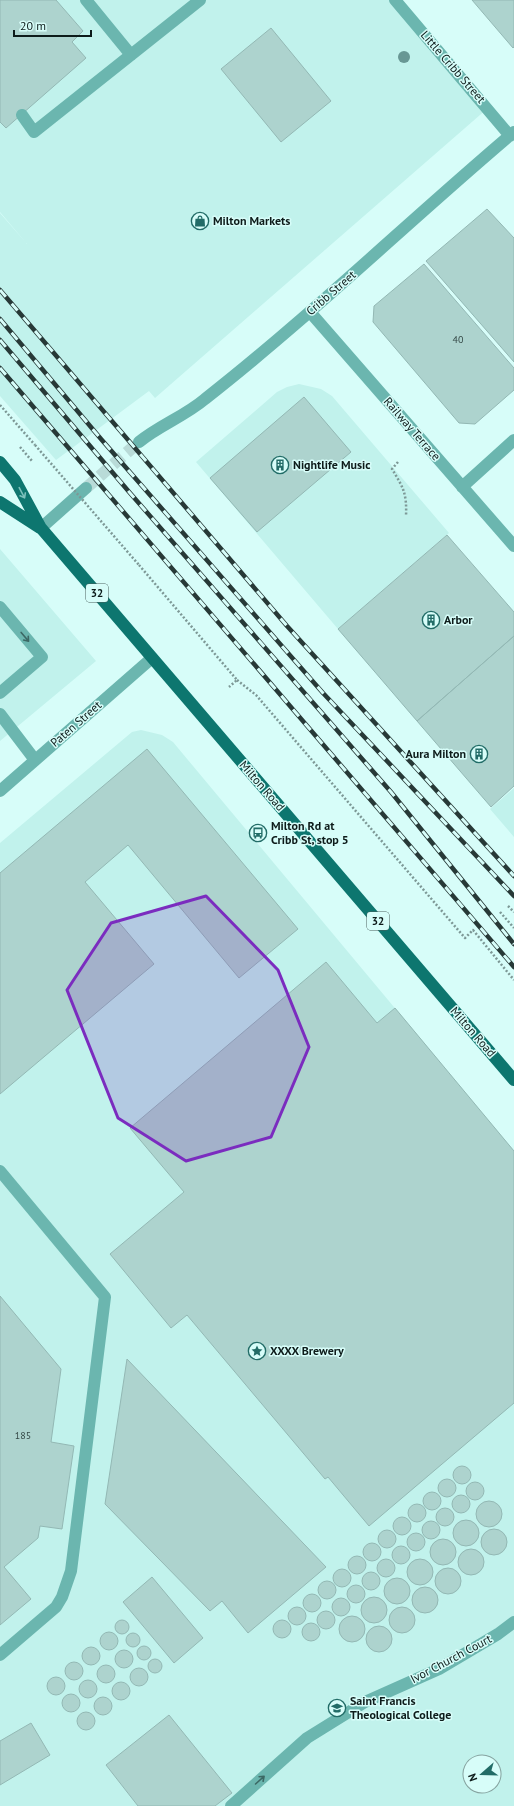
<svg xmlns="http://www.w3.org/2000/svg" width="514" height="1806" viewBox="0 0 514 1806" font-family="'PT Sans',sans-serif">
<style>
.built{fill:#c1f2ec;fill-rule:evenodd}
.building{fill:#add3ce;stroke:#93b8b4}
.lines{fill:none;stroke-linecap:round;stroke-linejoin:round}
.minor-tunnel{stroke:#b9dbd8;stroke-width:12;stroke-dasharray:12 6;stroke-linecap:butt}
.path{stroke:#7d9896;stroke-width:2.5;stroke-dasharray:2 2;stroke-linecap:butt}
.minor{stroke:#6bb6af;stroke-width:12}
.major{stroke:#0d766f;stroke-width:12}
.rail-casing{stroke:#273937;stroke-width:4.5}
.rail{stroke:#d7fdf9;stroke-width:3;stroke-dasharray:9;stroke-linecap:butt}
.path-bridge{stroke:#7d9896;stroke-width:2.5;stroke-dasharray:2 2;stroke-linecap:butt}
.tree{fill:#689794}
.oneway{stroke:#7cc0bb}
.oneway2{stroke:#3c6864}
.marked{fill:#7b2cbf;fill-opacity:0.2;stroke:#7b2cbf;stroke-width:3;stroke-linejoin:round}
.labels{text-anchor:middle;stroke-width:3;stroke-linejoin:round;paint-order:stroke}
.number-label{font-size:10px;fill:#354947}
.shield{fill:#d7fdf9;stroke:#4a5f5d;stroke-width:1}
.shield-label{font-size:11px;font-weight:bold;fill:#0d1b1a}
.street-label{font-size:12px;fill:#0d1b1a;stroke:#d7fdf9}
.poi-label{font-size:12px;font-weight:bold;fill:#0d1b1a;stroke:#d7fdf9;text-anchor:start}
</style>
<rect width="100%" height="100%" fill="#d7fdf9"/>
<path class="built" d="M0 0H398L488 108 155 398 149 391 56 460 0 396V213L27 244 0 212Z
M299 384 321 389 332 396 449 533 338 629 196 462 277 392 287 387Z
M0 549 96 661 0 741Z
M141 730 162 735 173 742 514 1151V1806H0V843L132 732ZM470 1762H494V1786H470Z
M514 788V837L490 809Z"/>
<path class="building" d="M0 0H56L83 31 72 42 86 58 6 128 0 122Z
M472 0H514V47L513 48Z
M271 28 331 101 281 142 221 69Z
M487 209 514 238V362L426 261Z
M424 264 514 368V390L475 424 459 423 373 322 374 306Z
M304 397 351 452 257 532 210 478Z
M447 535 514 612V636L417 721 338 629Z
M514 636V786L491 807 417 721Z
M147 749 298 929 239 978 128 845 85 882 154 964 0 1094V873Z
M326 962 377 1023 395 1008 514 1151V1403L369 1526 328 1477 325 1479 187 1315 171 1328 110 1254 184 1192 130 1128Z
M0 1296 61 1369 51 1442 74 1446 62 1529 40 1526 38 1538 4 1567 31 1599 0 1625Z
M127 1359 326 1567 248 1633 222 1601 210 1611 105 1504Z
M453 1475a9 9 0 1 1 18 0a9 9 0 1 1-18 0Z
M438 1488a9 9 0 1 1 18 0a9 9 0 1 1-18 0Z
M466 1491a9 9 0 1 1 18 0a9 9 0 1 1-18 0Z
M423 1501a9 9 0 1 1 18 0a9 9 0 1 1-18 0Z
M452 1504a9 9 0 1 1 18 0a9 9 0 1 1-18 0Z
M476 1514a13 13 0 1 1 26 0a13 13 0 1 1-26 0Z
M408 1513a9 9 0 1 1 18 0a9 9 0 1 1-18 0Z
M436 1517a9 9 0 1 1 18 0a9 9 0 1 1-18 0Z
M393 1526a9 9 0 1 1 18 0a9 9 0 1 1-18 0Z
M453 1533a13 13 0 1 1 26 0a13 13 0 1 1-26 0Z
M422 1530a9 9 0 1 1 18 0a9 9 0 1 1-18 0Z
M481 1542a13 13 0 1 1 26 0a13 13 0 1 1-26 0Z
M378 1539a9 9 0 1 1 18 0a9 9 0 1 1-18 0Z
M407 1542a9 9 0 1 1 18 0a9 9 0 1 1-18 0Z
M430 1552a13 13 0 1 1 26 0a13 13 0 1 1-26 0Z
M363 1552a9 9 0 1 1 18 0a9 9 0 1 1-18 0Z
M392 1555a9 9 0 1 1 18 0a9 9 0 1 1-18 0Z
M458 1562a13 13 0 1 1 26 0a13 13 0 1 1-26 0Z
M348 1565a9 9 0 1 1 18 0a9 9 0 1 1-18 0Z
M377 1568a9 9 0 1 1 18 0a9 9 0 1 1-18 0Z
M407 1572a13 13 0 1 1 26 0a13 13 0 1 1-26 0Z
M435 1581a13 13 0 1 1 26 0a13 13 0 1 1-26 0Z
M333 1578a9 9 0 1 1 18 0a9 9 0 1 1-18 0Z
M362 1581a9 9 0 1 1 18 0a9 9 0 1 1-18 0Z
M152 1577 203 1638 174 1663 123 1602Z
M384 1591a13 13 0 1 1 26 0a13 13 0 1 1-26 0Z
M318 1590a9 9 0 1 1 18 0a9 9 0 1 1-18 0Z
M347 1594a9 9 0 1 1 18 0a9 9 0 1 1-18 0Z
M412 1600a13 13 0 1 1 26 0a13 13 0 1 1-26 0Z
M303 1603a9 9 0 1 1 18 0a9 9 0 1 1-18 0Z
M361 1610a13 13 0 1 1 26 0a13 13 0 1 1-26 0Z
M332 1607a9 9 0 1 1 18 0a9 9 0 1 1-18 0Z
M288 1616a9 9 0 1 1 18 0a9 9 0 1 1-18 0Z
M389 1620a13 13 0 1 1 26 0a13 13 0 1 1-26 0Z
M317 1620a9 9 0 1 1 18 0a9 9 0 1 1-18 0Z
M339 1629a13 13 0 1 1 26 0a13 13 0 1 1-26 0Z
M115 1627a7 7 0 1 1 14 0a7 7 0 1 1-14 0Z
M273 1629a9 9 0 1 1 18 0a9 9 0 1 1-18 0Z
M302 1632a9 9 0 1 1 18 0a9 9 0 1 1-18 0Z
M366 1639a13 13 0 1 1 26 0a13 13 0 1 1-26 0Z
M100 1641a9 9 0 1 1 18 0a9 9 0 1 1-18 0Z
M126 1640a7 7 0 1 1 14 0a7 7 0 1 1-14 0Z
M137 1653a7 7 0 1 1 14 0a7 7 0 1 1-14 0Z
M82 1656a9 9 0 1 1 18 0a9 9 0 1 1-18 0Z
M115 1659a9 9 0 1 1 18 0a9 9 0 1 1-18 0Z
M148 1666a7 7 0 1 1 14 0a7 7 0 1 1-14 0Z
M65 1671a9 9 0 1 1 18 0a9 9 0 1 1-18 0Z
M97 1674a9 9 0 1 1 18 0a9 9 0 1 1-18 0Z
M130 1677a9 9 0 1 1 18 0a9 9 0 1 1-18 0Z
M47 1686a9 9 0 1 1 18 0a9 9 0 1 1-18 0Z
M79 1689a9 9 0 1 1 18 0a9 9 0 1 1-18 0Z
M112 1691a9 9 0 1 1 18 0a9 9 0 1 1-18 0Z
M62 1703a9 9 0 1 1 18 0a9 9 0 1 1-18 0Z
M94 1706a9 9 0 1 1 18 0a9 9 0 1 1-18 0Z
M77 1721a9 9 0 1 1 18 0a9 9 0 1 1-18 0Z
M169 1715 232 1793 215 1806H138L106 1765Z
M31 1723 50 1755 0 1785V1741Z"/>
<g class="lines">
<path class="minor-tunnel" d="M86 488 139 442"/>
<path class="path" d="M0 405 35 445
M20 447 32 461
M398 462 392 469C403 487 407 493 406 516
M139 565 237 680 229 687
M237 680 256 695 465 938 473 930 514 980
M508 906 514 912
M500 912 514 928"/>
<path class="minor" d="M86 0 131 55
M395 0 510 136
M22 115 34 132 200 0
M310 312 514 546
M139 442C160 425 185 416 205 399 312 315 410 220 514 132
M462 487 514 440
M41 528 86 488
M0 607 42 657 0 693
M0 714 35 760
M0 791 152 658
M0 1171 105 1297 71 1571 62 1597 56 1607 0 1655
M231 1806 307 1738 365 1702 439 1669 498 1634 514 1622"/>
<path class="major" d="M0 462 15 480 41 528 514 1080
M0 502 40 528"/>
<defs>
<path id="rail" d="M0 290 287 626 514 876
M0 319 101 439 323 693 514 896
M0 340 130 493 391 792 514 944
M0 368 514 967"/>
</defs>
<use href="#rail" class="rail-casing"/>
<use href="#rail" class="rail"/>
<path class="path-bridge" d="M35 445 139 565"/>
</g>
<circle class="tree" cx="404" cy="57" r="6"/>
<defs><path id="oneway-shaft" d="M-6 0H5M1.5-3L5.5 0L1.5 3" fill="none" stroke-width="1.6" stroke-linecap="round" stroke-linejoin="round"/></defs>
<use class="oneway" href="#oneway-shaft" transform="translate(22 493) rotate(62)"/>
<g class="oneway2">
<use href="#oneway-shaft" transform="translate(25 637) rotate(50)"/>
<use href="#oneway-shaft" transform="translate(260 1780) rotate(-42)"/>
</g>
<path class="marked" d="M206 896 278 970 309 1047 271 1137 186 1161 118 1118 67 990 111 923Z"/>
<defs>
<symbol id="shop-ring" viewBox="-11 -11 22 22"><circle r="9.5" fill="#d7fdf9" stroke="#226c67" stroke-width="1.5"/><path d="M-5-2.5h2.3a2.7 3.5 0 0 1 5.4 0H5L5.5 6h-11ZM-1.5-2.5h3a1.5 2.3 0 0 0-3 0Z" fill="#226c67"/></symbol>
<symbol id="building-ring" viewBox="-11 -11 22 22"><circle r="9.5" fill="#d7fdf9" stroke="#226c67" stroke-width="1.5"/><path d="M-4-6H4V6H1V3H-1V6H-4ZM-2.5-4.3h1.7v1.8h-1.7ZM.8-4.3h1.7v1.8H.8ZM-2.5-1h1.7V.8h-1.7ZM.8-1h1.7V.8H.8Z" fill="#226c67"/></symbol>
<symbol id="bus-ring" viewBox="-11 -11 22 22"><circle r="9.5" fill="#d7fdf9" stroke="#226c67" stroke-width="1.5"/><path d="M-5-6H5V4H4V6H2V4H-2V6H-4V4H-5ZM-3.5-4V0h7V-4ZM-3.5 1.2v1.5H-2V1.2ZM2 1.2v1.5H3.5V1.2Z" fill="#226c67"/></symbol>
<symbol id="sight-ring" viewBox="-11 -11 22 22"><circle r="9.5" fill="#d7fdf9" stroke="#226c67" stroke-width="1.5"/><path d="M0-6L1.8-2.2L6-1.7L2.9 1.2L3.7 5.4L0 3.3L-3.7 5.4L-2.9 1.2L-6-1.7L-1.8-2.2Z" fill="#226c67"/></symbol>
<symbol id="university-ring" viewBox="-11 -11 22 22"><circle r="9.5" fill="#d7fdf9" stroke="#226c67" stroke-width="1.5"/><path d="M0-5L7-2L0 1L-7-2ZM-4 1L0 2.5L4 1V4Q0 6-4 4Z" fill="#226c67"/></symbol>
</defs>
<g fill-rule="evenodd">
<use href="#shop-ring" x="190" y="211" width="20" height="20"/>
<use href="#building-ring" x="270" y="455" width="20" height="20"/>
<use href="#building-ring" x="421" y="610" width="20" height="20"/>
<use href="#building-ring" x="469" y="744" width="20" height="20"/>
<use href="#bus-ring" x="248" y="823" width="20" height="20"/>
<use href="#sight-ring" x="247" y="1341" width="20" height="20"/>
<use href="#university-ring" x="327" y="1698" width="20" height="20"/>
</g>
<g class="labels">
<g class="number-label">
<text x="458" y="343">40</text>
<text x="23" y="1439">185</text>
</g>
<g class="shield">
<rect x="86" y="584" width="22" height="18" rx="3"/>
<rect x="367" y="912" width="22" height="18" rx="3"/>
</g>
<g class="shield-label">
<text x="97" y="597">32</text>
<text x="378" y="925">32</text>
</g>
<g class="street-label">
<text transform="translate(453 67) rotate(49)" y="4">Little Cribb Street</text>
<text transform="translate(331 293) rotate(-41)" y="4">Cribb Street</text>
<text transform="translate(412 429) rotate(49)" y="4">Railway Terrace</text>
<text transform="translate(76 724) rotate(-41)" y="4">Paten Street</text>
<text transform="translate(262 786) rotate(49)" y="4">Milton Road</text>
<text transform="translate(473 1032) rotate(49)" y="4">Milton Road</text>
<text transform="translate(451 1659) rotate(-28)" y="4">Ivor Church Court</text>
</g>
<g class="poi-label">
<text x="213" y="225">Milton Markets</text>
<text x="293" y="469">Nightlife Music</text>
<text x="444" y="624">Arbor</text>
<text x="466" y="758" text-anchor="end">Aura Milton</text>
<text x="271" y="830">Milton Rd at<tspan x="271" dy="14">Cribb St, stop 5</tspan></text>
<text x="270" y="1355">XXXX Brewery</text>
<text x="350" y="1705">Saint Francis<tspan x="350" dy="14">Theological College</tspan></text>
</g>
</g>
<g transform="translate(482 1774) rotate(250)"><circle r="19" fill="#d7fdf9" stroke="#86a3a0"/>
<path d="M0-3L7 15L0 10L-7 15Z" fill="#226c67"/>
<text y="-6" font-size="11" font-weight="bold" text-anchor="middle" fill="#0d1b1a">N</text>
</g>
<path d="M14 30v6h77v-6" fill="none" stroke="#0d1b1a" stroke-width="2"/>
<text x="20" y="30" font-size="12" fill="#0d1b1a" stroke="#d7fdf9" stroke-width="3" paint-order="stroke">20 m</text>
</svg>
